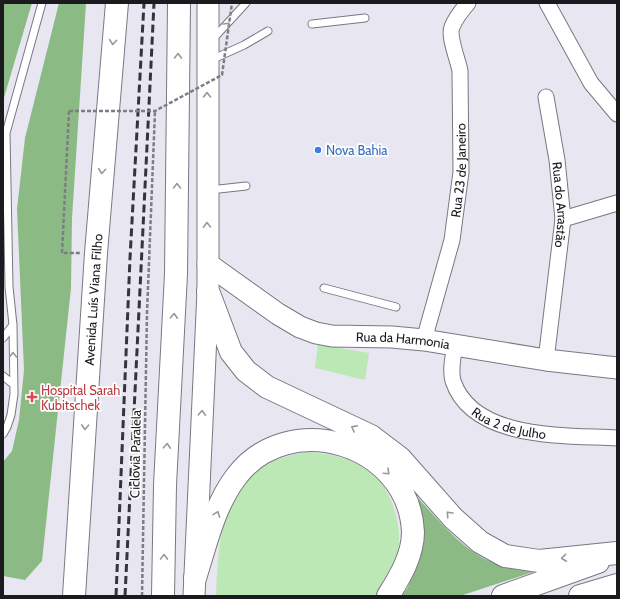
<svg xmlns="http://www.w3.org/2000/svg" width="620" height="599" viewBox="0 0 620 599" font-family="Cabin,sans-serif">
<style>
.green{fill:#bce8b5}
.forest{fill:#8bba84}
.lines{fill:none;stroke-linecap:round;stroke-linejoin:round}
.lane-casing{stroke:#797882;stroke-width:9}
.street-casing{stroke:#797882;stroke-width:17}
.secondary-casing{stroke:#797882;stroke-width:23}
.primary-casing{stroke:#797882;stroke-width:24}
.highway-casing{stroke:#797882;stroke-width:24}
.path{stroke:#7e7d84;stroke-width:2.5;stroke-dasharray:4 2;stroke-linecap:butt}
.lane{stroke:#fff;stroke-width:7}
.street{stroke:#fff;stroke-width:15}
.secondary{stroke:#fff;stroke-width:21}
.primary{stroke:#fff;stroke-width:22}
.highway{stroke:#fff;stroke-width:22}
.rail{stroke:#353439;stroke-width:3;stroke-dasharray:8 4;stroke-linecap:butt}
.path-bridge{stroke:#7e7d84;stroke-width:2.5;stroke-dasharray:4 2;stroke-linecap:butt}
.oneway{stroke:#98989a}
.shop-dot{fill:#3f7fe0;stroke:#fff;stroke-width:1.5}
.health-dot{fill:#e0444e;stroke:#fff;stroke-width:1.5}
.labels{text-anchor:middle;stroke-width:3.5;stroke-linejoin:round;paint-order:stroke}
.shop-label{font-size:13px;fill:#366cbe;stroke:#fff;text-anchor:start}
.street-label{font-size:13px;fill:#1b1a1e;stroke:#fff}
.health-label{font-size:13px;fill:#be3a42;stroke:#fff;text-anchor:start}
</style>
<rect width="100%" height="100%" fill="#e7e6f1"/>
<path class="green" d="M318 344 369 353 365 380 315 368Z
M307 452C324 453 341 456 357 463 391 477 406 529 396 561 392 574 383 585 376 596H216C218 550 219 493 263 466 276 458 292 455 307 452Z"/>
<path class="forest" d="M3 3H32L3 101Z
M59 3H86L72 218 71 288 42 561 25 580 3 576V462L12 451 19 420 24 370 17 209 25 138Z
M407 486C432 512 462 553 497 564 509 568 521 569 533 572L460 596H402L408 587 424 542Z"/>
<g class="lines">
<defs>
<path id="lane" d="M312 24 365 18
M212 40 246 3
M211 60 244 45 268 31
M210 190 246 186
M324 288 396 307
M3 338 13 325
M3 376 13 384
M3 434 7 427 11 415 14 394 13 325 9 287 6 133 42 3"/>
<g id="street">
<path d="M547 3 591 83 617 114"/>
<path id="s1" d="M546 97 557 160 563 219 546 360"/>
<path d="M563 219 617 203"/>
<path id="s2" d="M424 340 452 240 461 172 460 71C458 60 448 36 452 27 455 19 462 10 468 3"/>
<path id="s3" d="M455 345C453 357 450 370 453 381 473 441 568 435 617 438"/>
</g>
<g id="secondary">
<path id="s4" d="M208 264 278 314 300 327 316 333 332 336 392 337 424 340 546 360 617 368"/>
<path d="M194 596 208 291V3"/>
</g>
<path id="primary" d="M208 291 231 352 246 371 267 387 371 436 400 458 453 518 480 542 505 556 539 561 617 553
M195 578C206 544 214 506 236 477 288 407 409 443 413 532 413 555 400 577 388 596
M503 596 598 562
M580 596 617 585"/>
<g id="highway">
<path id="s5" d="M74 596 96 253 117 3"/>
<path d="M163 596 165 485 176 274 179 3"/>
</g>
</defs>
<use href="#lane" class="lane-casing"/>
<use href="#street" class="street-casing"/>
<use href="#secondary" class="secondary-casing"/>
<use href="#primary" class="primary-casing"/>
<use href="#highway" class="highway-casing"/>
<path class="path" d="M69 111 62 253H80
M142 596 147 313 155 111"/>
<use href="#lane" class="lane"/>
<use href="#street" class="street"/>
<use href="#secondary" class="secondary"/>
<use href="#primary" class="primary"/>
<use href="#highway" class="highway"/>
<path class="rail" d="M116 596 130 258 144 3
M125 596 154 3"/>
<path class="path-bridge" d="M69 111H155L222 75 232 3"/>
</g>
<defs><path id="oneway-chevron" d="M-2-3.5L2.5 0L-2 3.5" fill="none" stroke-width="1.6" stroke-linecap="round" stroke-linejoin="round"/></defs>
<g class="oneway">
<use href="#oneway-chevron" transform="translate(227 25) rotate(-47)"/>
<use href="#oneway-chevron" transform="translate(113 42) rotate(95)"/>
<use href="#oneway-chevron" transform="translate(178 56) rotate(-89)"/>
<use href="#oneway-chevron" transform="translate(207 95) rotate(-90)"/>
<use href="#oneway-chevron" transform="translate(102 171) rotate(95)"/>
<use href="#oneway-chevron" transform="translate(177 186) rotate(-90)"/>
<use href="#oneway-chevron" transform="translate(207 225) rotate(-91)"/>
<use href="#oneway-chevron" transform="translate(174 316) rotate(-87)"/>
<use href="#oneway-chevron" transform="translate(13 355) rotate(-90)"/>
<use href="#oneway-chevron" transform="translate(202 413) rotate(-87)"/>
<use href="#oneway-chevron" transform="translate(85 427) rotate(93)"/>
<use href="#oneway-chevron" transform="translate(354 428) rotate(-153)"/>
<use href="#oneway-chevron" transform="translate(167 446) rotate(-87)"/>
<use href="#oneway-chevron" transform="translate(387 472) rotate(43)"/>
<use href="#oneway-chevron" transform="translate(217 514) rotate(-70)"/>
<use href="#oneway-chevron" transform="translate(449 514) rotate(-133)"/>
<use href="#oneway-chevron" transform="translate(164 557) rotate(-89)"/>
<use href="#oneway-chevron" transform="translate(564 558) rotate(174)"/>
</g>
<circle class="shop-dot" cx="318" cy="150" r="4"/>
<path class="health-dot" d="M30 391h4v4h4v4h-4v4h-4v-4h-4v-4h4z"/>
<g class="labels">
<g class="shop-label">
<text x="326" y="155">Nova Bahia</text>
</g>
<g class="street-label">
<text dy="5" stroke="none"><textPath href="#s2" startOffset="174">Rua 23 de Janeiro</textPath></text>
<text dy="5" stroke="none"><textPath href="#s1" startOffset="109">Rua do Arrastão</textPath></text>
<text dy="5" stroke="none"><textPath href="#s5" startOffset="297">Avenida Luís Viana Filho</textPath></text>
<text dy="5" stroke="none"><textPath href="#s4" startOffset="216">Rua da Harmonia</textPath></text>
<text dy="5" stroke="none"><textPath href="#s3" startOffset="111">Rua 2 de Julho</textPath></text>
<text transform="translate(135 454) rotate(-89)" y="5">Ciclovia Paralela</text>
</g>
<g class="health-label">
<text x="41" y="395">Hospital Sarah<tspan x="41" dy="15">Kubitschek</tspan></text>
</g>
</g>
<rect width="620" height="599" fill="none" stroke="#1b1a1e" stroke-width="8"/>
</svg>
